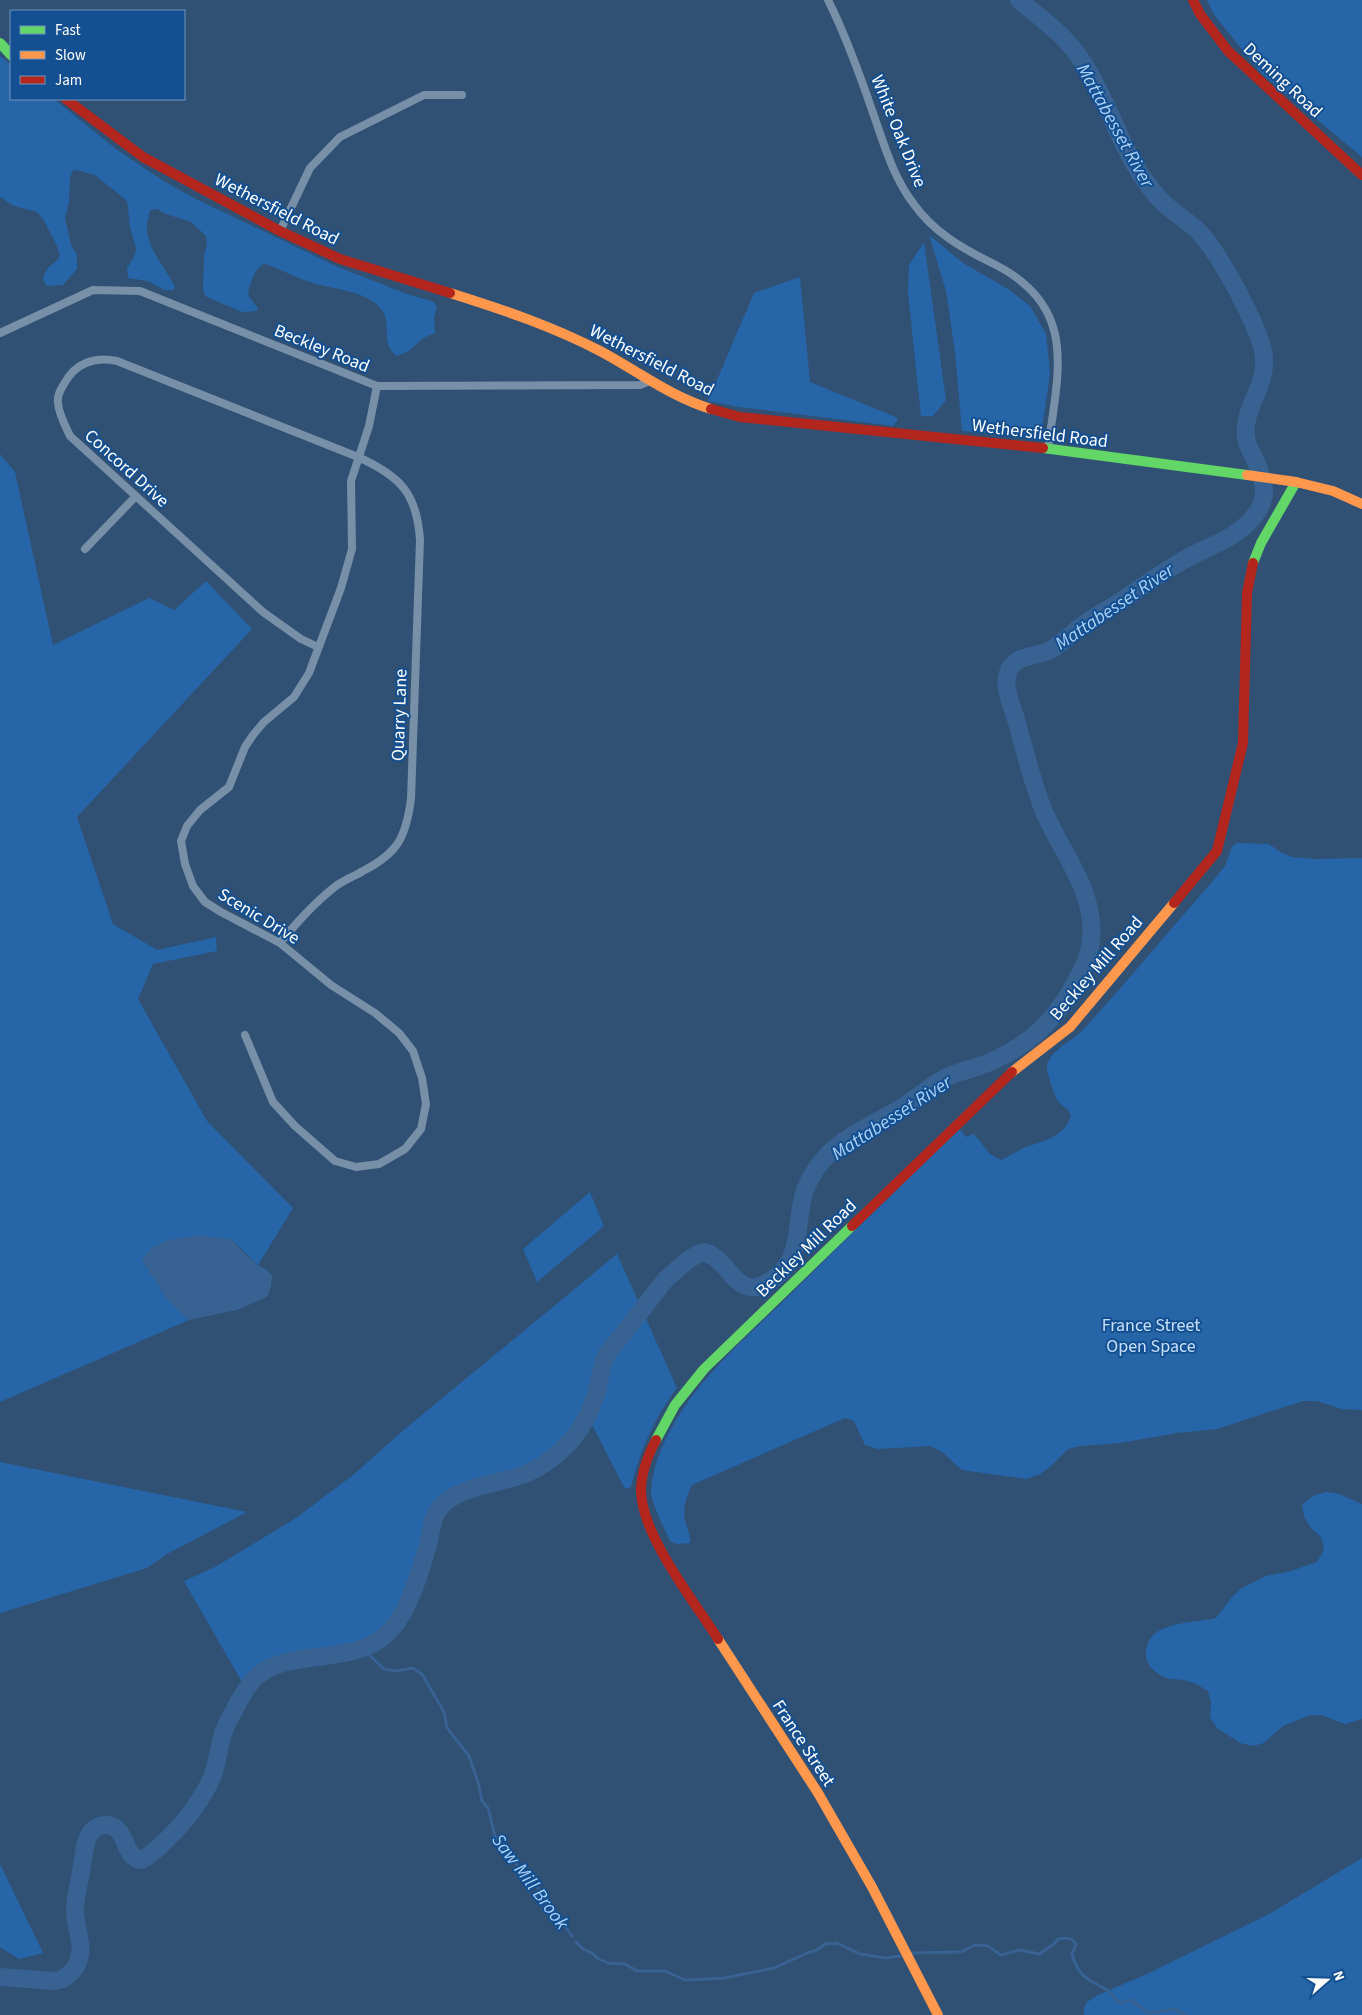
<svg xmlns="http://www.w3.org/2000/svg" width="1362" height="2015" viewBox="0 0 1362 2015" font-family="'Source Sans 3',sans-serif">
<style>
.green{fill:#2666a8}
.water{fill:#386292}
.lines{fill:none;stroke-linecap:round;stroke-linejoin:round}
.stream{stroke:#386292;stroke-width:3}
.river{stroke:#386292;stroke-width:18}
.street{stroke:#778fa7;stroke-width:8}
.fast{stroke:#63d668;stroke-width:10}
.slow{stroke:#ff974d;stroke-width:10}
.jam{stroke:#b3261e;stroke-width:10}
.labels{text-anchor:middle;stroke-width:4;stroke-linejoin:round;paint-order:stroke}
.street-label{font-size:18px;fill:#fff;stroke:#134f91}
.park-label{font-size:18px;fill:#c7e1fd;stroke:#134f91}
.water-label{font-size:19px;font-style:italic;fill:#abd2f9;stroke:#134f91}
</style>
<rect width="100%" height="100%" fill="#305074"/>
<path class="green" d="M1207 0H1362V157L1261 73 1215 16Z
M0 56 11 65V99H54L116 149 162 180 194 198 338 267 407 294 434 302 437 307 434 317 435 333 423 338 409 351 397 356C377 343 397 318 375 303 358 290 333 289 313 283 306 281 299 278 292 275 287 273 267 263 264 264 254 268 250 285 248 294 250 300 255 303 258 309L257 311 242 312 205 296 203 290 204 256 207 243 206 236 191 222 166 214 157 209 150 210C149 216 146 224 147 230 149 252 166 268 175 287L174 290H164L148 281 128 278 127 268C142 247 134 247 130 226 129 217 128 209 127 201L95 175 76 170 73 171 70 177 69 202 65 218 71 245 77 255V269L63 285 47 286 43 280C46 264 54 266 60 256L57 246 43 219 37 212 14 206 0 197Z
M929 235 963 263 1008 289 1030 306 1046 334 1050 374 1042 429 1031 437 962 431 955 352 946 291Z
M924 242 946 400 933 416H921L908 293 909 265Z
M800 277 810 382 898 418 894 426 739 407 708 401 754 293Z
M0 454 15 472 53 645 149 598 174 610 206 581 252 629 77 817 113 924 157 950 216 937 217 951 153 964 138 999 207 1121 293 1208 258 1265 231 1239 142 1260 168 1300 189 1320 0 1402Z
M1237 843 1269 844 1280 852 1292 857 1315 859 1362 858V1410L1342 1409 1317 1401H1303L1217 1429 1177 1433 1120 1443 1080 1446 1068 1449 1050 1467 1040 1474 1027 1479 962 1470 942 1452 930 1446 878 1449 865 1445 854 1421 845 1418 692 1485C687 1495 682 1509 685 1520 687 1529 691 1534 690 1543L677 1544 671 1542C667 1536 651 1500 651 1493 652 1463 668 1431 685 1406 714 1364 755 1329 792 1293 847 1238 903 1183 959 1128L966 1137 974 1134 990 1154 1001 1160C1009 1156 1017 1151 1026 1147 1044 1141 1065 1137 1071 1115 1068 1108 1063 1107 1058 1101 1055 1097 1046 1071 1047 1066 1050 1050 1074 1040 1084 1029 1128 981 1169 931 1212 882L1225 866 1232 847Z
M590 1192 604 1226 537 1282 523 1249Z
M617 1254 677 1388C654 1418 640 1451 631 1487L625 1489 587 1415C564 1459 532 1473 485 1485 470 1489 452 1494 441 1506 432 1516 432 1529 428 1541 419 1576 406 1628 371 1644 330 1664 273 1648 246 1689L184 1581 215 1567 296 1518 353 1475 406 1428Z
M0 1462 247 1512 169 1553 147 1568 0 1613Z
M1326 1492 1339 1494 1362 1504V1719L1345 1724 1321 1715 1308 1716 1283 1726 1264 1743 1253 1746 1240 1743 1217 1728 1210 1717 1211 1703 1208 1691C1200 1686 1193 1682 1183 1680 1177 1679 1170 1680 1164 1677 1155 1673 1146 1665 1146 1655 1145 1620 1193 1624 1216 1618L1232 1597 1242 1588 1266 1576 1291 1571 1317 1562 1324 1550 1321 1537 1311 1528 1304 1517 1302 1504 1313 1496Z
M1362 1858V2015H1084V2008L1087 2002 1098 1995 1147 1974 1269 1914Z
M0 1864 43 1953 19 1959 0 1947Z"/>
<path class="water" d="M198 1235 231 1239 241 1250 258 1265 267 1270 272 1276 271 1287 267 1297 237 1310 189 1320 168 1300 142 1260 152 1247 169 1240Z"/>
<g class="lines">
<path class="stream" d="M362 1648 384 1669 396 1671 413 1668 422 1674 444 1712 447 1728 469 1756 478 1782 482 1801 488 1808 496 1840 513 1861 530 1877 572 1936
M576 1942 583 1949 592 1953 597 1958 608 1963 625 1964 637 1971H665L685 1980 725 1978 774 1968 807 1953 817 1950 825 1944 837 1943 860 1954 885 1958 900 1956
M912 1953 961 1952 975 1945 988 1946 1001 1955 1020 1950 1039 1954 1053 1945 1058 1939C1067 1938 1071 1937 1076 1944L1072 1954C1074 1961 1077 1968 1081 1973 1090 1984 1112 1988 1116 2001L1121 2003 1131 2000 1149 2013 1176 2009 1185 2015"/>
<path class="river" d="M0 1977 55 1981C63 1980 69 1976 74 1969 88 1949 75 1931 75 1910 75 1897 79 1885 81 1872 84 1857 83 1826 105 1825 128 1824 122 1858 141 1860L147 1857C174 1836 200 1806 213 1775 218 1760 219 1745 224 1731 228 1720 246 1687 254 1679 284 1648 343 1666 382 1638 407 1620 421 1570 429 1541 431 1530 432 1518 439 1509 455 1486 500 1484 525 1474 540 1468 554 1458 566 1446 580 1432 592 1410 597 1391 600 1378 601 1366 607 1354L666 1279 688 1260 700 1253 705 1252C734 1263 737 1308 777 1276 802 1256 796 1220 804 1193 810 1174 824 1156 840 1144 859 1130 881 1120 901 1108 916 1099 930 1086 945 1078 961 1070 979 1068 995 1060 1033 1042 1057 1018 1076 981 1083 968 1090 956 1091 940 1096 890 1061 853 1043 809 1031 779 1024 747 1015 716 1011 703 1003 686 1008 673 1014 653 1038 658 1052 649 1063 643 1071 634 1080 627 1092 618 1105 611 1118 603 1138 590 1156 576 1177 564 1198 550 1228 542 1246 525 1268 504 1268 488 1256 462 1252 453 1247 446 1246 437 1242 406 1270 386 1263 351 1256 321 1221 257 1201 234 1191 223 1178 216 1167 206 1158 199 1151 189 1144 179 1118 142 1107 98 1082 61 1066 36 1042 19 1019 0"/>
<path class="street" d="M828 0C846 36 860 75 873 113 884 144 893 177 913 203 933 232 963 249 994 264 1079 307 1058 371 1048 449
M280 231 310 168 340 137 424 95H462
M0 333 93 290 140 291 377 386 640 385 650 381
M85 549 135 497
M280 943C297 922 315 902 336 886 344 880 355 876 363 871 398 853 406 837 411 799L420 540C417 493 400 476 358 457L117 361C95 356 75 363 64 384 60 390 57 396 58 403 59 415 65 425 70 436L263 612 301 639 318 647
M245 1035 273 1102 295 1126 335 1161 356 1167 379 1164 405 1149 421 1129 426 1104 422 1078 413 1051 399 1033 375 1013 331 985 280 943 221 912 205 902 193 886 185 864 181 841 187 826 200 810 229 787 245 747 253 735 264 722 294 697 309 673 341 588 352 549 351 481 369 426 377 386"/>
<path class="fast" d="M0 43 11 55
M1043 448 1247 475
M1253 563 1261 543 1296 482
M656 1440 675 1405 704 1369 852 1226"/>
<path class="slow" d="M450 293C501 309 552 326 600 351 636 370 671 397 711 409
M1247 475 1296 482 1333 491 1362 504
M1012 1072 1070 1027 1174 903
M718 1639 818 1793 872 1887 938 2015"/>
<path class="jam" d="M1193 0 1200 14 1228 51 1362 175
M66 99 143 157 280 231 340 259 450 293
M711 409 740 417 1043 448
M1174 903 1217 851 1243 743 1247 593 1253 563
M852 1226 1012 1072
M656 1440C648 1455 641 1473 641 1491 642 1536 694 1601 718 1639"/>
</g>
<g class="labels">
<g class="street-label">
<text transform="translate(1283 80) rotate(43)" y="6">Deming Road</text>
<text transform="translate(899 131) rotate(68)" y="6">White Oak Drive</text>
<text transform="translate(277 209) rotate(27)" y="6">Wethersfield Road</text>
<text transform="translate(322 348) rotate(22)" y="6">Beckley Road</text>
<text transform="translate(652 360) rotate(27)" y="6">Wethersfield Road</text>
<text transform="translate(1040 433) rotate(7)" y="6">Wethersfield Road</text>
<text transform="translate(127 468) rotate(42)" y="6">Concord Drive</text>
<text transform="translate(399 715) rotate(-88)" y="6">Quarry Lane</text>
<text transform="translate(259 916) rotate(31)" y="6">Scenic Drive</text>
<text transform="translate(1096 968) rotate(-49)" y="6">Beckley Mill Road</text>
<text transform="translate(806 1248) rotate(-44)" y="6">Beckley Mill Road</text>
<text transform="translate(804 1743) rotate(57)" y="6">France Street</text>
</g>
<g class="park-label">
<text x="1151" y="1331">France Street<tspan x="1151" dy="21">Open Space</tspan></text>
</g>
<g class="water-label">
<text transform="translate(1116 125) rotate(61)" y="7">Mattabesset River</text>
<text transform="translate(1114 606) rotate(-34)" y="7">Mattabesset River</text>
<text transform="translate(891 1117) rotate(-33)" y="7">Mattabesset River</text>
<text transform="translate(531 1881) rotate(53)" y="7">Saw Mill Brook</text>
</g>
</g>
<rect x="10" y="10" width="175" height="90" fill="#134f91" stroke="#7195bd"/>
<rect x="20" y="26" width="25" height="8" fill="#63d668" stroke="#7195bd"/>
<text x="55" y="35" font-size="15" fill="#ffffff">Fast</text>
<rect x="20" y="51" width="25" height="8" fill="#ff974d" stroke="#7195bd"/>
<text x="55" y="60" font-size="15" fill="#ffffff">Slow</text>
<rect x="20" y="76" width="25" height="8" fill="#b3261e" stroke="#7195bd"/>
<text x="55" y="85" font-size="15" fill="#ffffff">Jam</text>
<g transform="translate(1327 1980) rotate(70)" stroke="#134f91" stroke-width="4" paint-order="stroke">
<path d="M0-4L9 19L0 12L-9 19Z" fill="#ffffff"/>
<text y="-8" font-size="14" font-weight="bold" text-anchor="middle" fill="#ffffff">N</text>
</g>
</svg>
